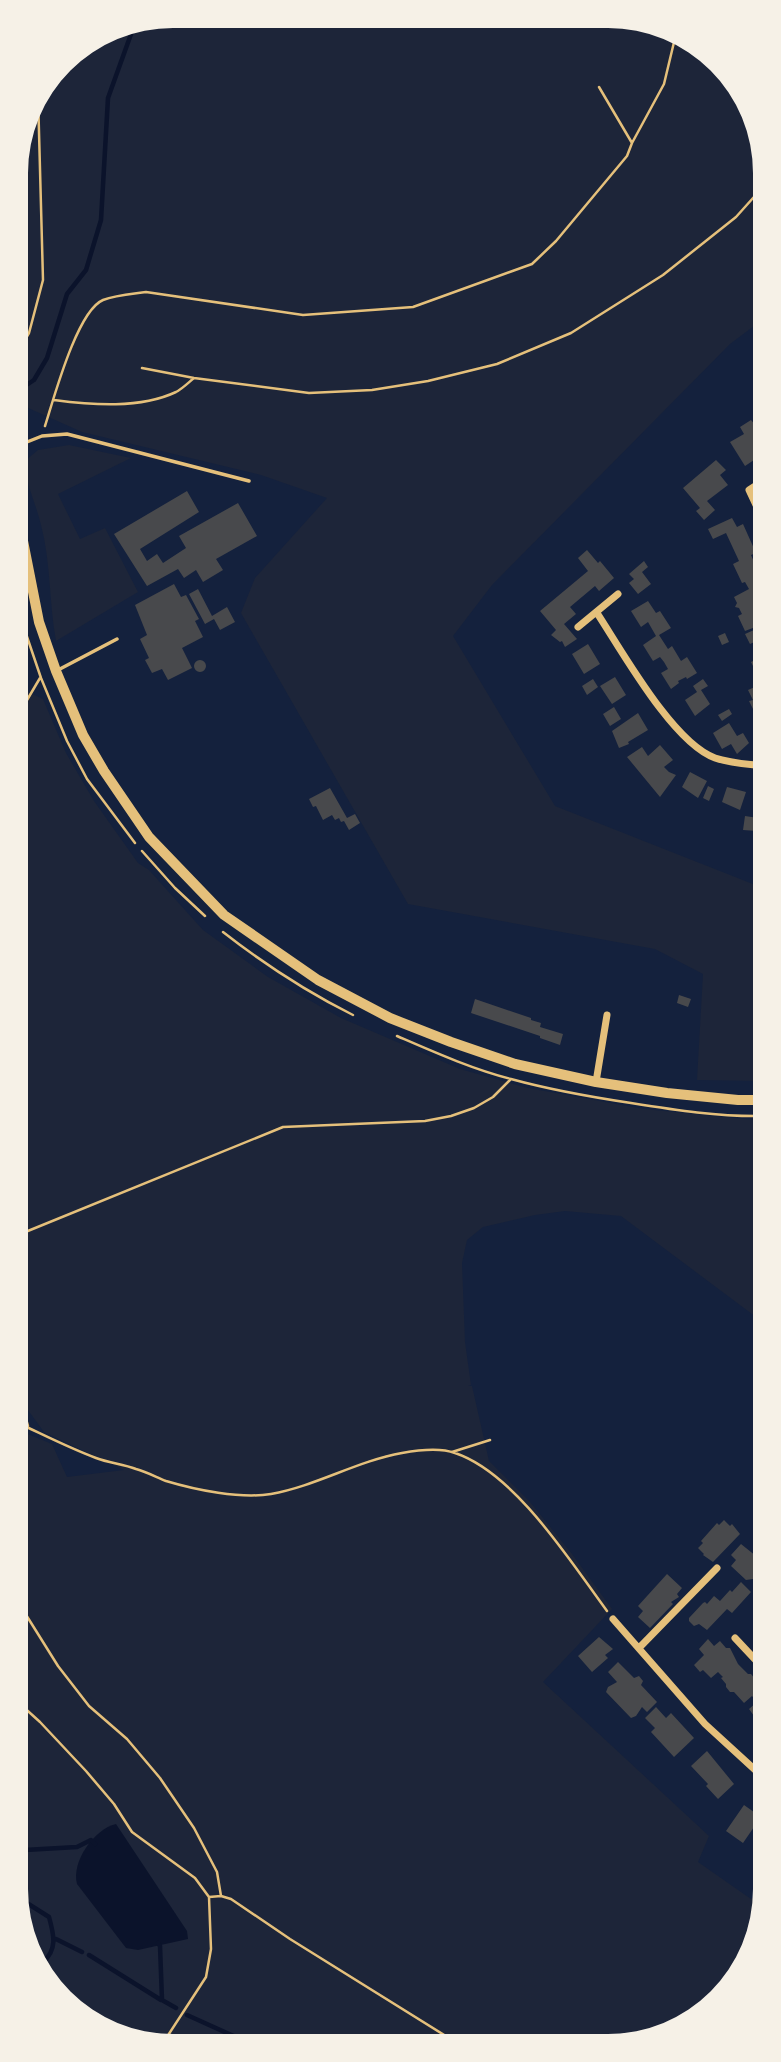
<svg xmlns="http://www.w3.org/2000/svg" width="781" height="2062" viewBox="0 0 781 2062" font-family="'Space Grotesk',sans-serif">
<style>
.green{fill:#1d2539}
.water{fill:#0b132b}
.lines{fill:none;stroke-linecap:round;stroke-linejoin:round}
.stream{stroke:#0b132b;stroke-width:4.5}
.building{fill:#48494c}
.path{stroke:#e5c07b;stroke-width:2.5}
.service{stroke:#e5c07b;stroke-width:3.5}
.minor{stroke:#e5c07b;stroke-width:7}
.secondary{stroke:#e5c07b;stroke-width:10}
</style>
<rect width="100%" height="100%" fill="#14213d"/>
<path class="green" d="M173 16 639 19 719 62 762 142V320L730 344 492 585 453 636 555 806 763 888 764 1081 697 1080 703 974 655 949 408 904 241 613 255 578 327 498 261 475 82 432 26 407 28 170 21 144 32 103 69 55 113 28Z
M69 445 131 458 58 494 80 539 105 528 138 592 56 641C49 603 51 563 41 525 36 503 25 484 25 461L38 450Z
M17 659 20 688 43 699 66 753 94 801 138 863 149 870 203 930 268 977 341 1018 460 1069 528 1088 644 1109 764 1121V1323L621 1216 565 1211 535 1215 483 1227 467 1240 462 1263 465 1342 471 1385 468 1386H472L489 1461 530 1502 572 1554 612 1609 543 1682 709 1836 698 1862 751 1899 765 1886V1899L726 1992 639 2043H143L62 2000 19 1920 18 1430 52 1444 67 1477 124 1470 44 1432 22 1402 24 1246 18 1260Z"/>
<path class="water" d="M116 1824 187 1931 188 1939 138 1950 126 1948 77 1884C71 1862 94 1829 116 1824Z"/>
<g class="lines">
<path class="stream" d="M16 392 34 380 47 358 67 294 86 270 101 220 108 98 135 23
M19 1877 22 1871V1852L25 1850 77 1847 91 1840 95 1844
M19 1898 49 1917C54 1935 58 1950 42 1963
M56 1939 82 1952
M158 1943 160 1946 162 2000 176 2008
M89 1955 161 2000
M187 2015 249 2043"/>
</g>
<path class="building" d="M751 420 763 434V460L760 456 745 466 730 442 744 434 740 427Z
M716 460 726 470 720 475 728 485 707 501 715 510 704 520 696 511 700 508 683 488Z
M187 491 199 512 140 549 147 561 157 554 163 563 186 548 179 536 238 503 257 536 216 559 223 570 203 582 196 570 184 578 178 569 147 586 114 534Z
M732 518 737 527 743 524 756 553 751 555 763 582V604L756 608 760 616 755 619 758 626 745 631 738 616 742 614 739 608 735 607 737 603 734 597 749 589 745 582 742 583 733 564 739 561 726 533 713 539 708 529Z
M587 550 598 563 600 561 614 578 599 591 595 586 570 607 576 614 564 624 577 639 565 647 562 641 560 642 551 635 556 630 540 611 588 571 578 558Z
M644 561 648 567 642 572 651 584 638 594 629 583 634 579 629 574Z
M174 584 181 597 186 595 199 619 195 621 203 637 182 648 192 668 168 680 162 669 152 673 145 660 149 658 140 639 147 635 135 605Z
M198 589 212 616 227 607 235 622 220 630 214 619 205 624 189 594Z
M648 601 656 613 660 611 671 628 659 635 668 649 672 646 681 661 687 657 697 673 687 679 686 677 678 681 679 683 671 689 661 673 668 669 664 662 660 657 653 661 643 645 656 636 648 622 641 627 631 611Z
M763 626V643L761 639 750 644 745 634Z
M725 633 729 642 722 645 718 636Z
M588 644 600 664 584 674 572 654Z
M763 656V662L753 666 751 662Z
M194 666a6 6 0 1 1 12 0a6 6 0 1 1-12 0Z
M615 677 626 695 612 704 600 686Z
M593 679 598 687 587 695 582 686Z
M703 679 708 686 701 690 710 704 695 716 685 700 697 692 693 686Z
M757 686 761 696 758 697 761 704 753 709 749 701 753 700 748 690Z
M614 707 621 719 610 726 603 714Z
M729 709 732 714 722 721 718 715Z
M638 713 648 730 628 742 629 744 619 748 612 731Z
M729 723 737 736 743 733 749 743 737 754 731 744 722 749 713 733Z
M660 745 673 760 664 767 669 772 676 775 660 797 627 757 642 747 648 756Z
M690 772 707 781 698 798 682 787Z
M708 786 714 789 709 801 703 798Z
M727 787 746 792 740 810 722 802Z
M330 788 347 818 355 814 360 823 349 830 344 821 341 822 339 818 335 820 332 815 323 820 316 806 313 807 309 799Z
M758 812H763V823H758L757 831 743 830 745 816 758 818Z
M679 995 691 999 688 1007 677 1003Z
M475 999 531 1018V1020L541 1023 540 1027 563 1034 560 1045 540 1038V1036L471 1013Z
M724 1520 730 1526 732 1524 740 1534 713 1562 703 1555 704 1554 698 1548 703 1543 701 1541 717 1523 719 1525Z
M741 1544 756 1556 759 1553 764 1558V1567L753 1579 746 1580 731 1566 736 1560 731 1555Z
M667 1574 682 1588 677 1594 679 1597 671 1602 673 1604 650 1628 638 1617 643 1611 638 1606Z
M741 1582 751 1592 732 1613 727 1609 707 1630 699 1624 694 1626 689 1621V1618L703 1603 705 1602 707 1604 714 1596 720 1601 730 1590 732 1592Z
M599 1637 613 1649 605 1655 608 1658 592 1672 578 1656Z
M708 1639 714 1646 720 1641 726 1648H730L738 1664 748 1674H751L755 1679V1682L765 1691V1726L762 1723H759L749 1709 757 1702 752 1696 744 1703 734 1692H730L726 1687V1684L721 1678 723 1677 718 1672 711 1678 703 1670 700 1672 694 1665 704 1655 699 1649Z
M618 1662 634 1678 639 1676 643 1681 641 1685 657 1702 647 1712 642 1707 636 1716 631 1718 606 1692 608 1687 617 1682 608 1672Z
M656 1707 666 1718 671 1713 694 1738 674 1757 651 1732 655 1728 645 1718Z
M707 1751 734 1784 718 1799 706 1786 708 1784 691 1766Z
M744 1805 761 1817 762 1815 765 1817V1824L759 1831 754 1827 743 1843 726 1831Z
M765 1837V1856L756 1850Z"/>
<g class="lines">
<path class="path" d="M599 87 632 143
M16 355 29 333 43 280 38 95
M142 368 194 378 309 393 372 390 428 381 497 364 571 333 663 275 736 217 762 188
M54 400C92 405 140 409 176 392 182 389 188 383 194 378
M45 426C54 398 77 311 103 300 116 295 132 294 146 292L303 315 413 307 532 264 556 241 627 156 632 143 664 84 675 38
M17 597 23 625 41 678 67 741 87 779 135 843
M17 717 40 678
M142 851 175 888 205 916
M223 932C264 964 307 992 353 1015
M397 1036C434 1052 472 1069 511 1079 551 1090 591 1097 631 1103 675 1110 719 1117 764 1116
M18 1235 283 1127 425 1121 451 1116 474 1108 493 1097 510 1080
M18 1389 28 1426
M18 1423C44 1435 69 1448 96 1458 109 1463 123 1464 136 1469 147 1472 156 1477 166 1481 196 1490 240 1499 271 1494 316 1486 357 1461 402 1453 418 1450 439 1447 455 1453 515 1473 570 1561 607 1611
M452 1452 490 1440
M18 1602 58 1666 89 1706 127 1739 160 1778 194 1828 217 1872 221 1896
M19 1703 40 1722 86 1771 114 1804 132 1832 195 1878 209 1897 211 1949 206 1977 163 2043
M209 1897 221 1896 231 1899 290 1939 457 2043"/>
<path class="service" d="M17 446 42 436 67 434 249 481
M58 670 117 639"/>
<path class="minor" d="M763 481 749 490 763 520
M597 613C622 651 673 743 715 758 730 763 747 764 763 766
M578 627 618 594
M596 1082 607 1015
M613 1619 705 1724 765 1779
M735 1638 765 1670
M639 1648 717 1568"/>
<path class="secondary" d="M16 173V261
M17 489 23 541 39 622 56 671 83 735 104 771 149 837 224 915 318 980 390 1018 451 1042 515 1064 596 1082 667 1093 738 1100H764"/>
</g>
<path d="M0 0H781V2062H0ZM173 28H608A145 145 0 0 1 753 173V1889A145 145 0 0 1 608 2034H173A145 145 0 0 1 28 1889V173A145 145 0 0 1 173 28Z" fill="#f6f1e7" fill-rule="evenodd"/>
</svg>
